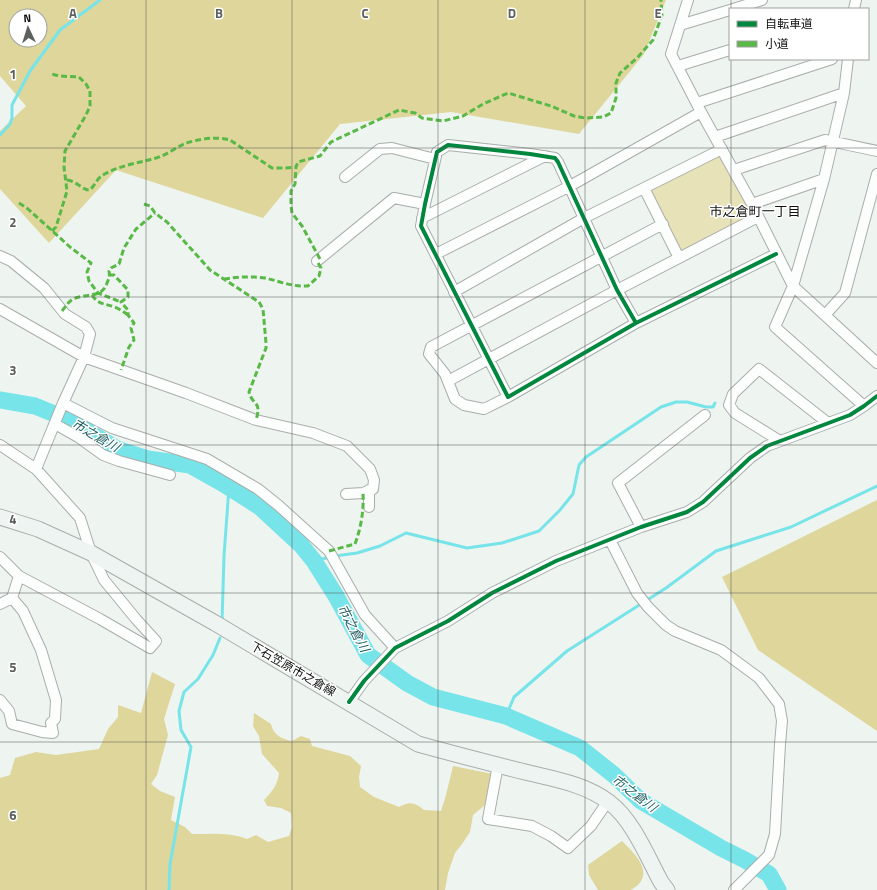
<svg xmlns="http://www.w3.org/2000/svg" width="877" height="890" viewBox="0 0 877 890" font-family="'Titillium Web','Noto Sans JP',sans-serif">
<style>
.green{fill:#e8e2b9}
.forest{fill:#dfd69b;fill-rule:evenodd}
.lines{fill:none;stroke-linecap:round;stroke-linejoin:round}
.stream{stroke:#76e4e9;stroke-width:3}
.river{stroke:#76e4e9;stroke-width:17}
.street-casing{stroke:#a9aeaa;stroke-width:12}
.secondary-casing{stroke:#a9aeaa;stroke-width:17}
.street{stroke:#fcfdfd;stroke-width:10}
.secondary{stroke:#eef4f2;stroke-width:15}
.quiet{stroke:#58b947;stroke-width:3;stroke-dasharray:6 3;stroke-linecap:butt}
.cycleway-casing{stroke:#fff;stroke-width:6}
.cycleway{stroke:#00873e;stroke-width:4}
.grid{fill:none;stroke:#5d615d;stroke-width:1;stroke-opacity:0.55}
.labels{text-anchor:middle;stroke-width:3;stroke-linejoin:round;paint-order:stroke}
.street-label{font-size:12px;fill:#0f120f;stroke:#fff}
.neighbourhood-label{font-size:13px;fill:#0f120f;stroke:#fff}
.water-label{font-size:13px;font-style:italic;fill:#246164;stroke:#fff}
.grid-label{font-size:13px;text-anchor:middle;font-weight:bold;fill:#5d615d;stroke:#fff;stroke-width:3;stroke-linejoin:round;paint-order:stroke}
</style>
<rect width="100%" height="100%" fill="#eef4ef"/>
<path class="green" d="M718 152 752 216 682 255 646 187Z"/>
<path class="forest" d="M0 0H666L644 54 579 134 451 112 340 124 263 218 116 170 49 243 0 189V131L26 106 0 76ZM16 16H40V40H16Z
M877 500V731L758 650 722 577Z
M152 672 175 684 164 719 168 735 157 775 151 784 160 791 175 797 171 820 185 827 192 834C211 834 230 832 247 839L256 835 268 842 289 836 292 827 291 813 281 808 267 806 264 800C272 792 278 784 279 773L262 754 259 736 253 726 254 713 271 724C273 735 282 739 292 741L301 736 310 739 312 746 350 756 361 766 359 777 360 787 374 797 399 807C409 801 415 802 424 810L441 811 446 795 453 766 493 774 485 805 473 815 470 832 462 844 455 853 448 873 445 890H0V778L10 775 15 758 36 752 56 755 99 749 108 729 118 717V705L141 713Z
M622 841C631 850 650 867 641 881 639 885 634 888 631 890H598L589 875 588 865Z"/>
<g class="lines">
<path class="stream" d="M0 135 10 124 12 118V105L30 71 60 30 100 0
M335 556 357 553 380 546 406 533 467 548 502 543 539 531 560 510 573 494 579 465 586 457 661 407 676 402H687L706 407H713L715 403
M314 561 330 557
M222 622 224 556 229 487
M506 716 514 697 567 651 666 588 716 551 791 527 877 486
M169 890 170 864 191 747 181 730 179 711 184 692 198 679 213 655 220 638"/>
<path class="river" d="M0 400 35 406 69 420 117 449 148 459 190 465 224 484 260 507 301 545 314 561 336 596 368 655 407 683 433 697 506 716 580 748 614 775 641 801 721 848 745 860 769 874 778 890"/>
<defs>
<path id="street" d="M688 0 671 54 701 112 752 204 793 286 877 363
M733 9 762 0
M854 9 856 0
M680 25 730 10
M848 59 844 93 824 179 793 286 775 327 864 406
M678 66 730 50
M697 103 832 59
M715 137 844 93
M734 170 825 140 877 151
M345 177 380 149 392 148 435 159
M644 188 679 258
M752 204 824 179
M422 218 545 156
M436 254 570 186 701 112
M0 256 11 261 44 288 65 314 86 327 90 334 84 357 63 403 36 469
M317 261 394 198 425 204
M454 292 584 218 722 149
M0 309 84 357 186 393 256 420 313 433 347 446 370 469 374 480 373 489 363 493 346 494
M825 315 845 293 877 174
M636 323 617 290 558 162 555 158 530 154 448 145 437 152 425 204 421 226 508 397 636 323 776 254
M448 381 617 290 758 217
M508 397 484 409 464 405 455 399 445 374 429 354 431 347 663 224
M63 403 112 428 207 459 258 489 278 505 329 551 365 615 395 648
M55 424 78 437 103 455 119 461 170 475
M780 441 735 413 729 405 733 394 759 369 828 423
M0 445 36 469 80 518 91 553 104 580 136 619 156 641 150 648 100 619 19 576 0 557
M369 490V507
M641 527 618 483 705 415
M610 540 637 593 648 607 666 625 675 631 721 650 759 678 779 704 782 721 780 744 775 834 769 855 734 890
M0 604 12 598
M0 700 9 711 12 724 42 732 53 733 51 723 55 719 56 700 41 650 23 611 12 598 19 576
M349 702 364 681 395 648 448 621 492 593 556 561 641 527 687 512 703 502 750 458 767 446 850 415 864 406 877 396
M498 765 488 819 532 826 551 836 568 848 591 826 608 801"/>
<path id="secondary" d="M0 517 38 529 91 553 215 623 418 744C454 754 489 763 525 772 554 779 586 784 610 803 632 819 648 858 661 882L667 890"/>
</defs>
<use href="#street" class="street-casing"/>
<use href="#secondary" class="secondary-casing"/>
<use href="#street" class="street"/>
<use href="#secondary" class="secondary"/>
<path class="quiet" d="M67 180C76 181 83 190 89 190 93 189 97 178 103 175 120 165 139 163 156 158 167 155 175 148 184 144 197 139 216 136 230 140L272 168H284L296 167
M19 203 28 209 70 247 91 263 87 272 89 281 98 293 121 302
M144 204 150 206 155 213 167 222 210 270 259 302 263 309 266 343V348L249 392C253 407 262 400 256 420
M52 231 56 227 67 191 64 167 65 151 86 115 90 106V91L86 84 79 77 59 76 52 74
M320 259 302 226 292 213 291 206V191L295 184 296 167 298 162 320 156 331 142 399 110 415 113 422 118 443 121 463 116 483 104 508 93 551 106 574 116 585 118 603 117 611 113 616 98V83L620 73 638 57 653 40 662 15 661 0
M109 275H114L128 290V297L121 302 128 310V315L134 323 131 328 134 340 129 347 121 370
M224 279C237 277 251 276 265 278 279 281 292 287 308 286L319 276 321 268 317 261
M92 295C99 306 106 303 117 308 121 310 124 312 128 315
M62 311C66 306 68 302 73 299 85 293 102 299 107 283 109 278 110 276 109 271L111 268 119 264 124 248 136 229 155 213
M329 551 355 544C361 528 364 510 363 493"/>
<defs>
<path id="cycleway" d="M636 323 617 290 558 162 555 158 530 154 448 145 437 152 425 204 421 226 508 397 636 323 776 254
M349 702 364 681 395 648 448 621 492 593 556 561 641 527 687 512 703 502 750 458 767 446 850 415 864 406 877 396"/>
</defs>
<use href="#cycleway" class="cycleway-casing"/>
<use href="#cycleway" class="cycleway"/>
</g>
<path class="grid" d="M146 0V890M292 0V890M438 0V890M585 0V890M731 0V9M731 59V890M0 148H877M0 297H877M0 445H877M0 593H877M0 742H877"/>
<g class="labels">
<g class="street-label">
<text transform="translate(293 669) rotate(30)" y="4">下石笠原市之倉線</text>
</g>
<g class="neighbourhood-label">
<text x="755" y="216">市之倉町一丁目</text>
</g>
<g class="water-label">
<text transform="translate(96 435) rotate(30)" y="5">市之倉川</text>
<text transform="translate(354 628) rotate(62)" y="5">市之倉川</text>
<text transform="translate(635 793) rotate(37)" y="5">市之倉川</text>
</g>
</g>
<g class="grid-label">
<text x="73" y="18">A</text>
<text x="219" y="18">B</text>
<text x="365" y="18">C</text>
<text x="512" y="18">D</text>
<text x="658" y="18">E</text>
<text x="13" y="79">1</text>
<text x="13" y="227">2</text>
<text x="13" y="375">3</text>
<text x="13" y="524">4</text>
<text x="13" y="672">5</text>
<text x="13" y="820">6</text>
</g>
<rect x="729" y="8" width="140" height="52" fill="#ffffff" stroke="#9fa09f"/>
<rect x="737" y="21" width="20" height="6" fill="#00873e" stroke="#9fa09f"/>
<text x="765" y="28" font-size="12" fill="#0f120f">自転車道</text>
<rect x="737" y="41" width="20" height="6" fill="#58b947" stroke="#9fa09f"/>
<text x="765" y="48" font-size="12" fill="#0f120f">小道</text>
<g transform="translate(28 28) rotate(356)"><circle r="19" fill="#ffffff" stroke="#9fa09f"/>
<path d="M0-3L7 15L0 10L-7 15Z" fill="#5d615d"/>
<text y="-6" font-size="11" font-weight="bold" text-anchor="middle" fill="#0f120f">N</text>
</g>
</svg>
